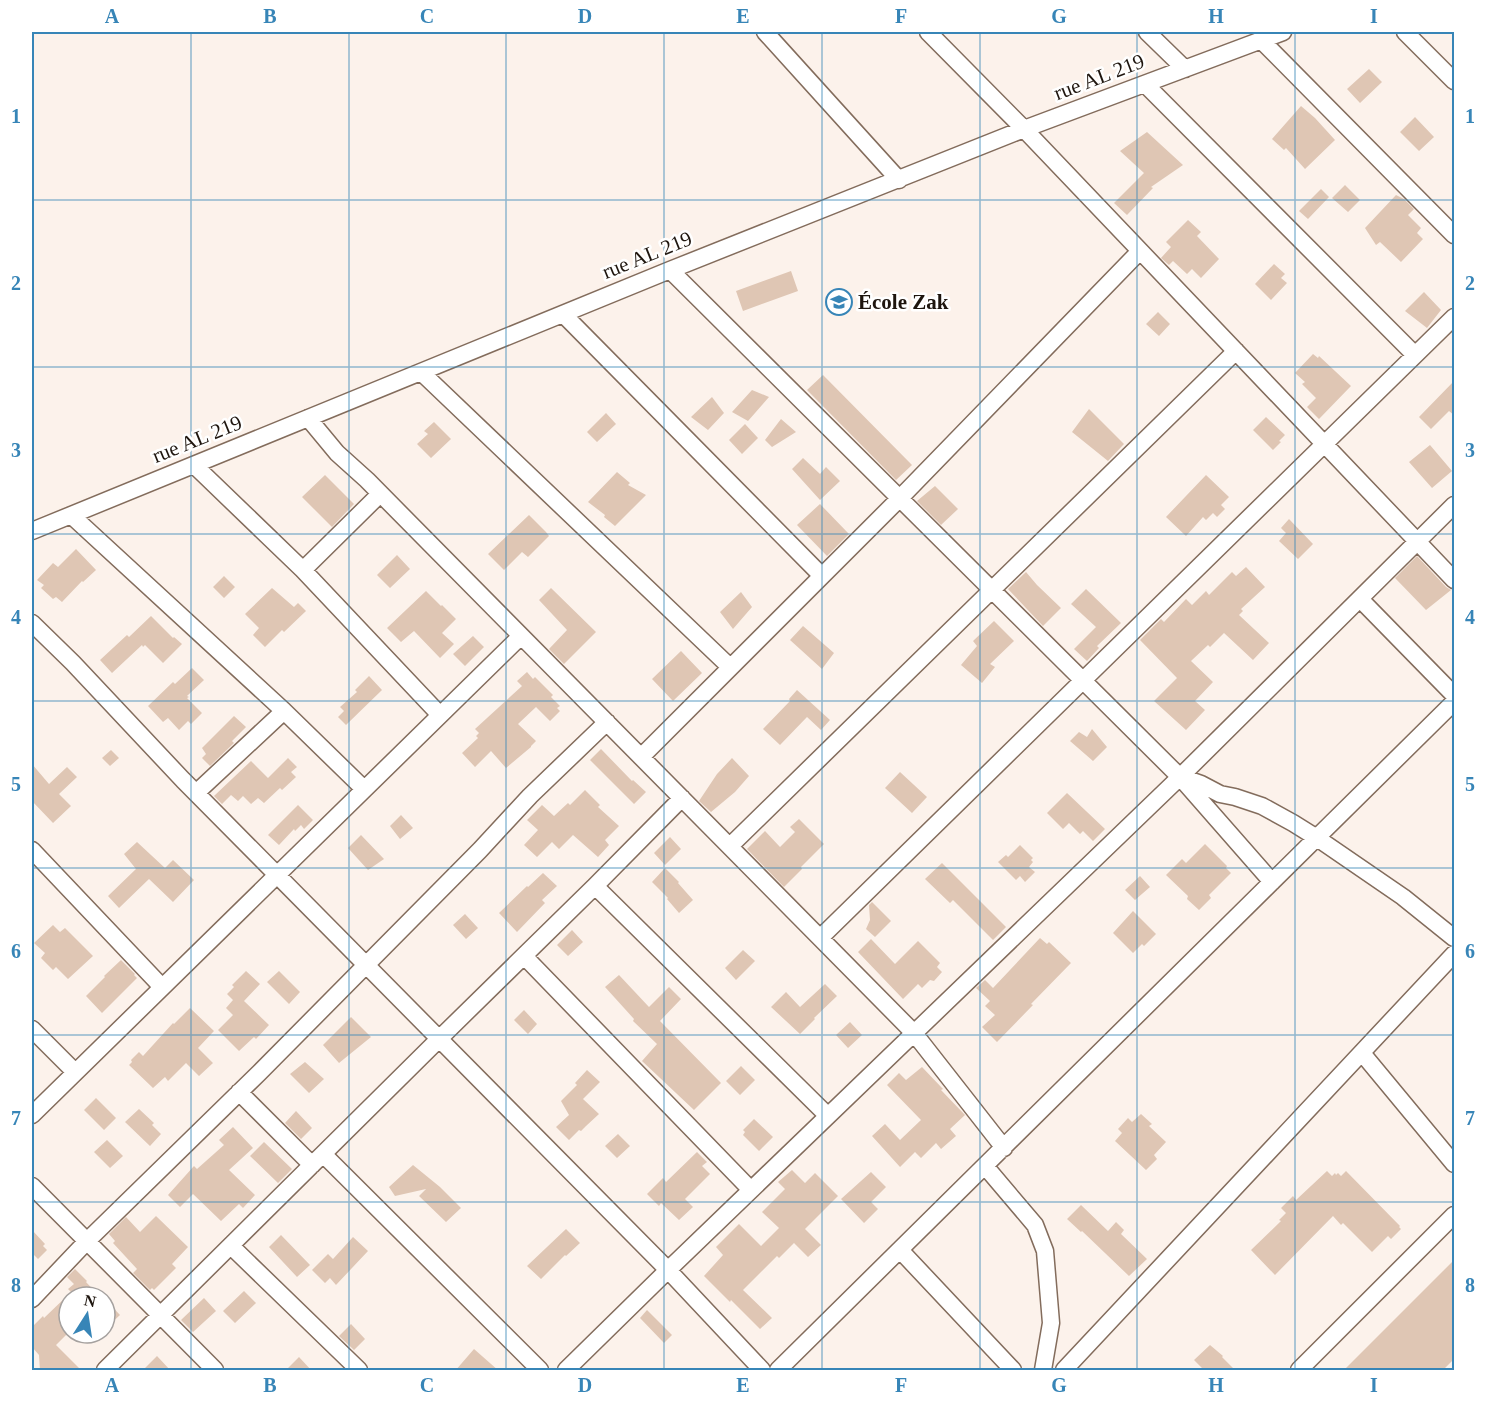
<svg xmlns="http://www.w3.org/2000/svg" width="1486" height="1402" viewBox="0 0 1486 1402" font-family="'Times New Roman',serif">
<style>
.building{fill:#dfc6b4}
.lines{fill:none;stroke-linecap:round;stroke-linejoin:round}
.street-casing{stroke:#836c5c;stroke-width:19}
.street{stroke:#fff;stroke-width:16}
.grid{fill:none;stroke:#3785b7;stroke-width:1.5;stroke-opacity:0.55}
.labels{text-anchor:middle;stroke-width:5;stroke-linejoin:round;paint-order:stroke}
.street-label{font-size:21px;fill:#1e150e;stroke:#fff}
.poi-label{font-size:21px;font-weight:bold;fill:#1e150e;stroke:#fff;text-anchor:start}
.neatline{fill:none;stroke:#3785b7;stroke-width:2}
.grid-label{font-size:20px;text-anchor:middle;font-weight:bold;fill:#3785b7}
</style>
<rect width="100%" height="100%" fill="#fcf2eb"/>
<path class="building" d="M1369 69 1382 82 1360 103 1347 89Z
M1301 106 1315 118 1335 140 1305 169 1286 148 1284 150 1272 139Z
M1415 117 1434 137 1419 151 1400 132Z
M1147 132 1183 165 1151 187 1153 188 1127 215 1114 203 1144 173 1120 151Z
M1345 185 1360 200 1348 212 1332 198Z
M1321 189 1329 197 1308 219 1299 211Z
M1396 195 1404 199 1414 209 1408 215 1421 228 1417 233 1423 239 1401 262 1380 242 1376 245 1365 228Z
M1188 220 1201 232 1197 236 1219 259 1201 278 1192 269 1187 274 1173 261 1169 265 1161 258 1171 247 1166 242Z
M1274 264 1285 274 1281 278 1287 283 1271 300 1255 284Z
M791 271 798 291 743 311 736 291Z
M1424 292 1441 310 1427 328 1405 311Z
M1158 312 1170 324 1159 336 1146 324Z
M1313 354 1318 358 1319 356 1351 386 1319 419 1307 407 1316 398 1302 384 1305 382 1295 373Z
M823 375 912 465 896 480 807 390Z
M1455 380V416L1449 411 1431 429 1419 417Z
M752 390 769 397 748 421 732 412Z
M712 397 724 413 708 430 691 417Z
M1089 409 1124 444 1108 461 1072 432Z
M606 413 616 424 597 442 587 432Z
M1266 417 1285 435 1279 441 1281 442 1273 450 1253 430Z
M781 419 796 432 772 447 765 440Z
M434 422 451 439 431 458 417 444 428 434 424 431Z
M745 424 758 438 742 454 729 440Z
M1430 445 1452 471 1432 488 1409 462Z
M803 458 820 474 826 467 840 481 820 500 792 469Z
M617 472 630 483 628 485 646 495 615 526 604 517 605 515 588 502Z
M325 475 354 504 332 527 302 497Z
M1206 475 1229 497 1221 505 1225 509 1217 517 1213 513 1206 520 1203 517 1186 536 1166 517Z
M935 486 958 509 941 525 917 501Z
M820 504 849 534 827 556 797 525Z
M529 515 546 532 549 536 528 557 522 552 504 570 488 554Z
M1289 519 1313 544 1298 559 1279 541 1286 533 1281 528Z
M76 549 96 570 83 582 82 581 62 602 56 597 53 599 41 588 44 585 37 580 53 563 58 567Z
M397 555 410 569 390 588 377 575Z
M1417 556 1446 587 1451 590 1426 610 1395 578Z
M1246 567 1265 587 1241 609 1243 611 1239 615 1269 643 1253 660 1224 633 1210 647 1208 645 1191 661 1213 682 1195 701 1205 710 1186 730 1154 701 1177 678 1140 640 1161 619 1164 622 1186 599 1192 605 1206 591 1209 595 1232 572 1236 576Z
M1026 572 1037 585 1061 608 1043 626 1008 589Z
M224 576 235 587 224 598 213 587Z
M272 588 294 607 298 603 306 611 284 632 282 630 265 647 253 635 259 628 245 614Z
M551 588 596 632 564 664 549 649 567 630 539 600Z
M1086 589 1121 623 1097 646 1099 648 1087 661 1074 649 1096 627 1071 604Z
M426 591 441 606 442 605 456 619 442 633 454 644 440 658 414 631 401 642 387 628Z
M741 592 752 607 733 629 720 612Z
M151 616 173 638 174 637 182 644 163 663 145 645 143 647 142 645 112 673 100 660 127 635 129 637Z
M994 621 1014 641 990 664 995 667 982 683 961 665 977 646 973 641Z
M803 626 834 653 822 669 790 640Z
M473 636 484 647 465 666 453 654Z
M681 651 702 673 673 701 652 679Z
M192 668 204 680 187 696 189 697 187 698 202 713 191 724 188 721 179 730 168 718 163 722 148 706 173 682 175 684Z
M527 672 533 679 535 677 553 695 551 697 560 706 557 708 560 711 550 721 536 707 518 724 536 741 531 746V747L506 768 491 751 475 767 462 753 478 738 476 736 479 733 475 729 522 686 517 681Z
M369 676 382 690 346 725 338 717 344 711 340 707 357 692 355 690Z
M797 690 830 720 821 730 807 717 780 745 763 729 790 701 789 699Z
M234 716 246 727 232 741 234 743 210 766 202 758 206 754 202 748Z
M1092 729 1107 747 1093 761 1070 741 1079 732 1087 737Z
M601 749 632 781 633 780 646 792 634 804 590 760Z
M111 750 119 758 110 766 102 758Z
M288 758 297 767 291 772 296 777 282 790 280 788 264 803 258 798 251 804 243 796 238 801 231 795 222 804 214 796 251 761 268 778Z
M732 758 749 776 735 792 711 812 699 801 717 774Z
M32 764 49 784 67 767 77 777 59 794 71 806 53 823 32 801Z
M900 772 927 797 912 813 885 788Z
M585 790 600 805 598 807 619 826 605 840 609 845 598 857 573 835 559 849 552 842 537 857 524 845 538 830 527 820 542 805 554 816 568 803 570 805Z
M1067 793 1105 829 1093 841 1083 831 1080 834 1069 823 1063 829 1047 813Z
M298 805 313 820 304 829 301 825 295 831 294 829 279 845 268 835Z
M401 815 413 828 400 839 390 826Z
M799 819 824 844 801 867 802 869 784 887 747 849 765 831 780 847 795 832 790 827Z
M361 835 384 859 368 870 348 848Z
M670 837 681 849 665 865 654 853Z
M137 842 165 868 173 860 194 880 173 902 149 879 119 908 108 896 136 869 124 854Z
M1205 844 1227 866 1226 868 1231 873 1209 895 1211 898 1199 910 1187 899 1188 896 1166 875 1182 859 1186 863Z
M1020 845 1033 858 1031 860 1033 862 1029 867 1035 872 1025 882 1020 876 1016 880 998 862 1006 855 1008 857Z
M942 863 1006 927 993 940 953 900 950 903 925 879Z
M665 868 679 882 678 883 693 900 679 913 667 899 668 898 652 882Z
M543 873 557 886 542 900 545 903 517 932 499 913 527 886 528 887Z
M1140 876 1150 887 1135 900 1125 890Z
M872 902 891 921 875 937 866 929 870 920 869 905Z
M1133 911 1156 934 1144 946 1142 944 1133 953 1113 933Z
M465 914 478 928 466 939 453 925Z
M53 925 60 932 65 928 93 956 68 979 56 967 53 970 41 958 45 953 34 943Z
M572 930 583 942 568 956 557 945Z
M1040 938 1047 944 1049 942 1071 963 1031 1004 1033 1005 997 1042 982 1027 995 1015 985 1006 990 1001 976 988 985 980 993 988Z
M871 939 895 964 918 941 940 963 937 967 942 972 934 981 930 980 922 988 918 984 903 999 858 952Z
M743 950 755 961 736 980 725 968Z
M121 960 135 974 134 975 137 978 102 1013 86 996 105 977 104 976Z
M246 971 260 984 244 1001 269 1025 256 1039 254 1037 239 1051 218 1030 233 1015 226 1008 233 1000 227 994 234 987 232 985Z
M279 971 300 992 289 1004 267 982Z
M619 975 649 1007 669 987 681 999 660 1021 721 1083 694 1110 642 1061 657 1044 633 1021 634 1019 605 987Z
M825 984 837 996 814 1018 815 1019 800 1034 771 1007 786 992 800 1007Z
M190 1008 214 1031 198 1048 213 1063 199 1076 186 1063 168 1081 165 1077 153 1088 129 1065 132 1062 131 1060 139 1052 143 1056 173 1023 174 1024Z
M524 1010 537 1024 528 1034 514 1020Z
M351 1017 371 1037 339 1063 323 1045Z
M850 1022 862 1035 848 1048 836 1035Z
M305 1062 324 1079 309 1093 290 1074Z
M741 1066 755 1080 740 1095 726 1081Z
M922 1067 943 1089 941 1090 965 1115 950 1129 956 1136 941 1149 936 1143 921 1158 915 1152 900 1167 872 1136 885 1124 900 1140 921 1120 887 1085 899 1073 906 1080Z
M587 1070 600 1082 583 1099 599 1114 586 1126 581 1131 579 1130 569 1140 556 1127 569 1115 561 1101 577 1085 575 1083Z
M96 1098 116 1118 104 1130 84 1110Z
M139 1109 154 1123 152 1125 161 1134 150 1146 125 1122Z
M296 1111 312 1128 301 1139 285 1123Z
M1141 1114 1152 1124 1149 1126 1166 1142 1154 1155 1157 1159 1146 1170 1115 1141 1122 1133 1118 1129 1128 1118 1132 1122Z
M754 1119 773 1137 759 1151 743 1135 745 1132 743 1130Z
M233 1127 253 1148 229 1170 255 1195 243 1208 239 1204 221 1221 193 1194 180 1207 168 1195 194 1166 197 1169 224 1145 219 1140Z
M618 1134 630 1146 617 1158 605 1146Z
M107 1140 123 1156 110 1168 94 1152Z
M264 1142 292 1169 278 1183 250 1156Z
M697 1152 707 1162 702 1166 710 1174 685 1199 693 1207 679 1220 661 1203 659 1206 647 1194 663 1178 666 1182Z
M413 1165 440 1187 461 1208 446 1222 419 1196 426 1189 395 1196 389 1187Z
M792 1170 805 1183 815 1173 838 1196 805 1229 821 1245 808 1257 794 1243 779 1258 777 1256 743 1290 772 1318 760 1329 731 1300 730 1302 704 1276 723 1255 716 1247 739 1224 761 1246 779 1228 762 1212 785 1189 778 1182Z
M1327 1171 1332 1176 1335 1173 1336 1175 1338 1173 1341 1176 1346 1171 1400 1226 1399 1227 1401 1229 1391 1239 1388 1236 1372 1252 1343 1223 1341 1225 1333 1216 1275 1275 1251 1250 1281 1221 1279 1220 1286 1213 1281 1208 1293 1196 1296 1200Z
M871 1172 886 1187 871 1202 878 1209 864 1223 841 1199Z
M1081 1205 1108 1231 1116 1222 1124 1230 1121 1234 1147 1259 1129 1276 1082 1231 1081 1232 1067 1219Z
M156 1216 188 1247 172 1264 176 1268 154 1290 152 1288 150 1290 133 1273 137 1269 113 1243 115 1241 109 1234 126 1217 140 1232Z
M566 1229 580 1243 566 1256 565 1255 541 1279 527 1266Z
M32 1230 45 1244 43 1246 47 1250 38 1259 34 1255 32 1257Z
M281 1235 310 1265 297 1277 269 1247Z
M353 1237 368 1251 336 1285 330 1278 325 1283 312 1270 328 1254 333 1259Z
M1455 1259V1358L1442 1371H1343Z
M75 1269 87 1281 86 1282 100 1297H76L68 1289 74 1284 67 1277Z
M244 1291 256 1303 235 1323 223 1311Z
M69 1294V1332L56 1345 82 1371H40L39 1355 32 1347V1327L43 1316 44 1318Z
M204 1298 216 1311 193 1332 181 1320Z
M105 1299 120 1315 105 1329Z
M647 1310 672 1335 664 1343 640 1318Z
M351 1324 365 1339 354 1350 339 1336Z
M1210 1345 1223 1356 1222 1357 1236 1371H1205L1194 1360Z
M474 1349 499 1371H455Z
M157 1356 171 1371H142Z
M299 1357 312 1371H285Z"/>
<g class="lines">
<defs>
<path id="street" d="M765 32 899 180
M928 32 1024 129 1454 580
M1147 32 1185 69
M1405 32 1454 81
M1261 40 1454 235
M1145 84 1415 355
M670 270 1180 777 1272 882
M563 314 822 576
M421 372 730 667
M308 418 337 453 367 480 914 1033 1004 1148
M194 465 303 570 440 715
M71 515 284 711 364 789
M32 531 670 270 1024 129 1283 32
M303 570 380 494
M1360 599 1454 695
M32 623 73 663 183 780 668 1270 762 1370
M641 757 900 498 1140 251
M1184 778 1201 784 1220 794 1235 797 1262 806 1293 823 1317 838 1403 897 1454 938
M196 793 284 711
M730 846 1236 351
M32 850 162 987
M595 886 828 1116
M821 937 1454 317
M524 956 751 1190
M32 1029 75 1072
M1362 1053 1454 1164
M239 1092 312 1165
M32 1115 521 636
M323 1154 540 1370
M985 1166 1035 1225 1045 1251 1051 1323 1043 1370
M32 1186 215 1370
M231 1246 359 1370
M900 1250 1013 1370
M32 1299 87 1241 259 1073 480 850 530 796 607 722
M105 1370 439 1039 595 886 682 798
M566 1370 668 1270 1180 777 1454 505
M778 1370 1454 702
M1064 1370 1454 954
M1299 1370 1454 1215"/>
</defs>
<use href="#street" class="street-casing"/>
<use href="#street" class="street"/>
</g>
<path class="grid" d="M191 32V1370M349 32V1370M506 32V1370M664 32V1370M822 32V1370M980 32V1370M1137 32V1370M1295 32V1370M32 200H1454M32 367H1454M32 534H1454M32 701H1454M32 868H1454M32 1035H1454M32 1202H1454"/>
<defs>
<symbol id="school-ring" viewBox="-11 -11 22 22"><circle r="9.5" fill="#fff" stroke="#3785b7" stroke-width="1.5"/><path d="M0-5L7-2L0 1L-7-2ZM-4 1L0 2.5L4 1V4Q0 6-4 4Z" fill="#3785b7"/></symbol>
</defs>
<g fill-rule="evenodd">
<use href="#school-ring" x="824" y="287" width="30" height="30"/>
</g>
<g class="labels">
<g class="street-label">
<text transform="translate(1099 77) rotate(-21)" y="7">rue AL 219</text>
<text transform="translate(647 255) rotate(-22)" y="7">rue AL 219</text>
<text transform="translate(197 439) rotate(-22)" y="7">rue AL 219</text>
</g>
<g class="poi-label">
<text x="858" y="309">École Zak</text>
</g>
</g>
<rect width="1486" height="1402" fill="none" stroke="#ffffff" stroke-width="66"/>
<g transform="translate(87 1315) rotate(12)"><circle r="28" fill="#ffffff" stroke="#a5a19f" stroke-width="1.5"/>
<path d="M0-4.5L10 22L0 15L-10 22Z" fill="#3785b7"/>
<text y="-9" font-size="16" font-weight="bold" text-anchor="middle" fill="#1e150e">N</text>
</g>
<rect x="33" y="33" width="1420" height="1336" class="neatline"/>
<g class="grid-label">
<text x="112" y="23">A</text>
<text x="270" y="23">B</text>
<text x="427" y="23">C</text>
<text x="585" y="23">D</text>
<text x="743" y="23">E</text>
<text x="901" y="23">F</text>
<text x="1059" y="23">G</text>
<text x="1216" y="23">H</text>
<text x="1374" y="23">I</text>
<text x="16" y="123">1</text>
<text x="1470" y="123">1</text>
<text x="16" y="290">2</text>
<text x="1470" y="290">2</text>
<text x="16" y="457">3</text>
<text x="1470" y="457">3</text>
<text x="16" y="624">4</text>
<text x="1470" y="624">4</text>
<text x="16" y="791">5</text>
<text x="1470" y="791">5</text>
<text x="16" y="958">6</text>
<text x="1470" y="958">6</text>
<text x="16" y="1125">7</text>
<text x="1470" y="1125">7</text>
<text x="16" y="1292">8</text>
<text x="1470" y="1292">8</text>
<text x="112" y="1392">A</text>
<text x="270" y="1392">B</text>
<text x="427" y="1392">C</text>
<text x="585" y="1392">D</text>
<text x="743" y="1392">E</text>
<text x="901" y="1392">F</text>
<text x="1059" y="1392">G</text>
<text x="1216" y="1392">H</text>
<text x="1374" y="1392">I</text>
</g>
</svg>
